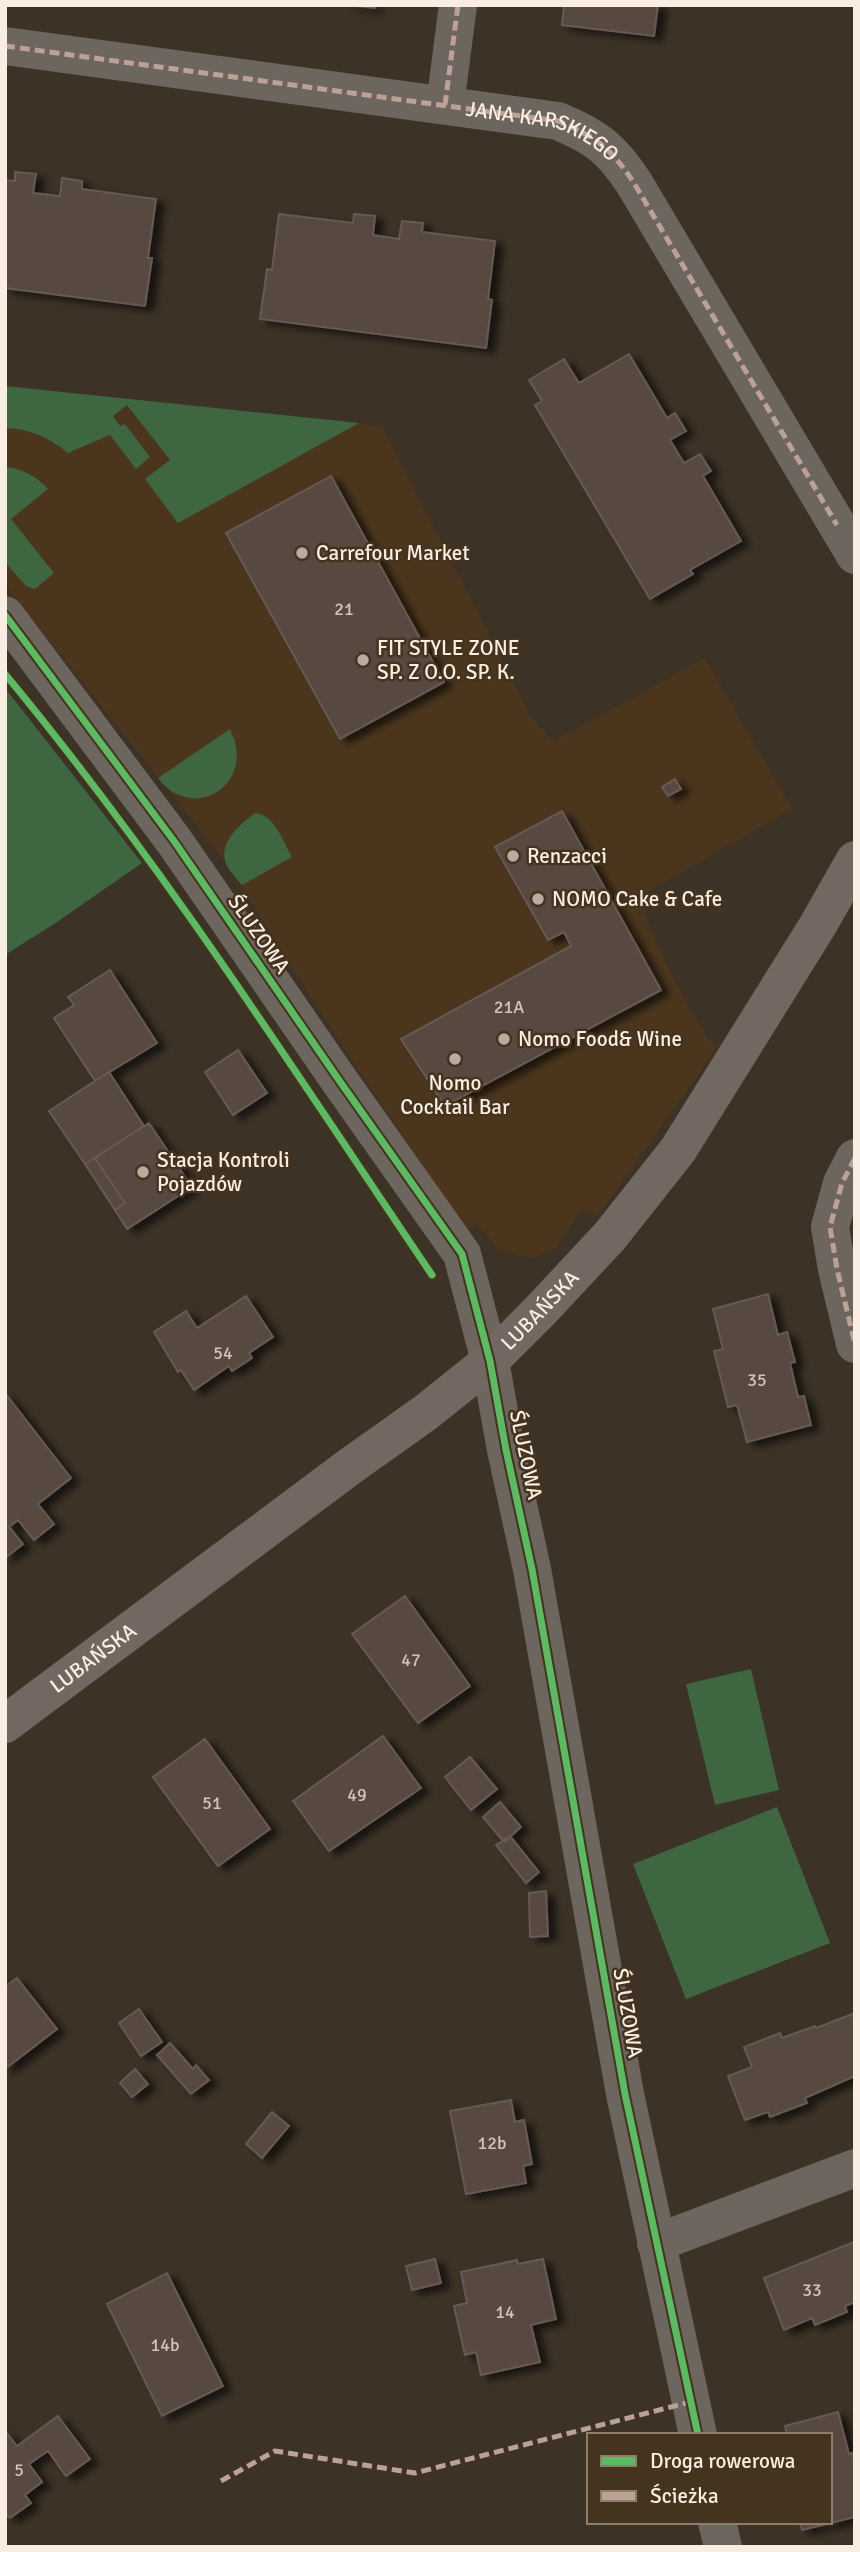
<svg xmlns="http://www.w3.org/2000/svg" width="860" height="2552" viewBox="0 0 860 2552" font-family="Signika,sans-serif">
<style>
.built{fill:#4b361d}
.green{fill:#3e6641}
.building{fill:#594841;stroke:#655a54;stroke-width:2;filter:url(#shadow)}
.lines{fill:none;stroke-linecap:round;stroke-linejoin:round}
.street{stroke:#6d665e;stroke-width:38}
.secondary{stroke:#726861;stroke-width:38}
.quiet{stroke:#bda197;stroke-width:5;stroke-dasharray:10 5;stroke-linecap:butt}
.cycleway-casing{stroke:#44331e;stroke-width:11}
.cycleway{stroke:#5cba63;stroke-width:7}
.poi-dot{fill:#b8aca0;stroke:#44331e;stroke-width:2.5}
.labels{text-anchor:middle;stroke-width:5;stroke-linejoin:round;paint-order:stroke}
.number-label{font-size:18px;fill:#d2c4ba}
.street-label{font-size:21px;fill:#faeee2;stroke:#44331e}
.poi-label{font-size:21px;fill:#faeee2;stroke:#44331e;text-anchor:start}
</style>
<defs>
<filter id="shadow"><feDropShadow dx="8" dy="4.5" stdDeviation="3.5" flood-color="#0009"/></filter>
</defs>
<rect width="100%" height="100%" fill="#3c3226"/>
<path class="built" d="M5 386 382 426 531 717 554 741 705 658 792 809 637 898 675 982 706 1036 717 1048 597 1217 583 1209 554 1249 536 1257 517 1256 498 1249 476 1223 467 1231 343 1047 225 861 5 585Z"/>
<path class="green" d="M5 386 359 423 178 523 145 479 170 460 127 405 113 416 120 426 125 424 150 457 136 469 110 435 68 453C48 437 31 429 5 428Z
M5 467C23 469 36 476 48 489L11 519 54 573 35 589 26 586 5 562Z
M5 688 142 863 57 922 5 955Z
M230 729C258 785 192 824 158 778Z
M255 813C275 815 283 842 292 857L242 885C237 879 227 869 225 861 220 840 242 823 255 813Z
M751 1669 779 1790 715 1805 686 1684Z
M777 1807 830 1943 686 1999 633 1864Z"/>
<path class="building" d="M346 5H375V8Z
M564 5H658L654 36 562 25Z
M15 172 36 174 33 193 60 196 62 178 82 181V189L156 199 148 258H152L145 306 5 288V180L15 181Z
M279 214 353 223 354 214 375 216 373 235 399 239 402 221 423 223 422 232 495 241 488 299 492 300 486 348 260 319 267 269 272 270Z
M629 354 667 418 675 413 686 431 670 440 684 463 700 454 711 471 703 476 741 541 690 570 693 574 650 599 535 405 542 401 529 380 564 359 579 383Z
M331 476 444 682 340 739 226 533Z
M675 779 681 789 668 796 662 787Z
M562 811 661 990 445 1106 401 1039 571 946 564 932 548 940 495 847Z
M110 970 157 1043 95 1081 54 1018 74 1005 68 997Z
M238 1050 267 1093 233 1115 205 1072Z
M109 1072 144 1126 85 1164 49 1111Z
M149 1123 192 1187 127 1229 115 1210 125 1203 95 1158Z
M95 1158 125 1203 115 1210 85 1164Z
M768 1294 778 1335 787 1332 795 1362 790 1363 798 1397 804 1396 811 1425 747 1442 737 1405 728 1407 714 1351 723 1349 713 1309Z
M246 1296 273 1337 249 1353 252 1358 232 1371 229 1366 194 1390 181 1370 178 1372 154 1332 186 1311 197 1328Z
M5 1393 71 1478 38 1504 54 1524 34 1540 18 1520 9 1527 23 1544 5 1558Z
M405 1596 470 1686 418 1723 352 1634Z
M383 1736 421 1788 329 1851 293 1801Z
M205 1739 270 1829 218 1866 153 1777Z
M470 1757 497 1789 471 1810 445 1777Z
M500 1802 521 1827 504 1842 483 1817Z
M510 1836 539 1872 526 1883 496 1845Z
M546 1891 548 1936 530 1937 529 1893Z
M17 1978 57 2029 5 2069V1987Z
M139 2009 162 2042 141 2056 119 2023Z
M855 2013V2076L805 2098 807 2103 770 2117 768 2112 745 2120 728 2076 752 2067 744 2047 780 2033 782 2038 815 2026 816 2028Z
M170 2043 193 2069 196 2065 209 2080 191 2094 157 2055Z
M135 2069 148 2084 132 2097 120 2083Z
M511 2100 515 2122 524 2120 532 2164 523 2166 526 2183 466 2194 450 2111Z
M272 2112 289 2126 262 2158 246 2144Z
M854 2242 855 2302 845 2306 847 2312 815 2325 812 2318 784 2330 764 2278Z
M435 2259 441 2283 412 2290 406 2266Z
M543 2259 556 2319 531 2325 540 2362 481 2375 476 2352 465 2355 454 2306 467 2303 461 2272 517 2260 518 2264Z
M167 2273 223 2386 162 2416 107 2304Z
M838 2412 849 2454 852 2453 855 2465V2517L802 2530 800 2522H830V2435H787L785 2426Z
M58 2416 90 2459 66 2476 48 2451 29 2464 42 2482 25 2495 31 2503 10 2518 5 2513V2431L17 2446Z"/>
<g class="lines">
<path class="street" d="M5 46 558 121C596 137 611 148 634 183L855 555
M445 105 458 5
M5 615 174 841 341 1083 462 1254 490 1361 506 1450 532 1569 625 2094 698 2435
M855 1158 842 1183 830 1227 837 1269 855 1344
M656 2243 855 2168
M717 2522 723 2547"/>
<path class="secondary" id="s1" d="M5 1724 349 1467 425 1413 490 1361 540 1311 610 1236 678 1150 818 925 855 860"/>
<g class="quiet">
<path id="s2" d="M5 46 558 121C596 137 611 148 634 183L837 525"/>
<path d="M445 105 458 5"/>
<path d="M855 1158 842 1183 830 1227 837 1269 855 1344"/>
<path d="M221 2481 275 2451 415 2473 690 2402"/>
</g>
<defs>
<path id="cycleway" d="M5 615 174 841 341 1083 462 1254 490 1361 506 1450 532 1569 625 2094 698 2435
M5 674C162 863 295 1072 432 1275"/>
</defs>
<use href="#cycleway" class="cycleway-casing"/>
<use href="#cycleway" class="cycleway"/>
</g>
<g class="poi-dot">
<circle cx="302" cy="553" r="7"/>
<circle cx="363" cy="660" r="7"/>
<circle cx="513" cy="856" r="7"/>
<circle cx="538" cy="899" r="7"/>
<circle cx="504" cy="1039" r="7"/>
<circle cx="455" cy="1059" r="7"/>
<circle cx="143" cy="1172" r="7"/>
</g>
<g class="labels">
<g class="number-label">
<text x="344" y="615">21</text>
<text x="509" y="1013">21A</text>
<text x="223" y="1359">54</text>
<text x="757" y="1386">35</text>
<text x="411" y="1666">47</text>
<text x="357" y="1801">49</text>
<text x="212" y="1809">51</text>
<text x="492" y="2149">12b</text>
<text x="812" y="2296">33</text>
<text x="505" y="2318">14</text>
<text x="165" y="2351">14b</text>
<text x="19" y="2476">5</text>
</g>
<g class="street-label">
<text dy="7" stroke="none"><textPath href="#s2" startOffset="546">JANA KARSKIEGO</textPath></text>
<text transform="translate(259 934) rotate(55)" y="7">ŚLUZOWA</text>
<text dy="7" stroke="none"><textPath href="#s1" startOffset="677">LUBAŃSKA</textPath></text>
<text transform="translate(526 1455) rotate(78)" y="7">ŚLUZOWA</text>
<text dy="7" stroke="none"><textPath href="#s1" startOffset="110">LUBAŃSKA</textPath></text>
<text transform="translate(628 2013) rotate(80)" y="7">ŚLUZOWA</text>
</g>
<g class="poi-label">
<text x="316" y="560">Carrefour Market</text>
<text x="377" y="655">FIT STYLE ZONE<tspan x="377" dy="24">SP. Z O.O. SP. K.</tspan></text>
<text x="527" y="863">Renzacci</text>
<text x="552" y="906">NOMO Cake &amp; Cafe</text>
<text x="518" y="1046">Nomo Food&amp; Wine</text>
<text x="455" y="1090" text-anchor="middle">Nomo<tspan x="455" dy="24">Cocktail Bar</tspan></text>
<text x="157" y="1167">Stacja Kontroli<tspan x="157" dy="24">Pojazdów</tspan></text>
</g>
</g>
<rect width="860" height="2552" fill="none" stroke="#faeee2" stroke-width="14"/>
<rect x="587" y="2433" width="245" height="91" fill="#44331e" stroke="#8d7e6c" stroke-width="2"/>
<rect x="601" y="2456" width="35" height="10" fill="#5cba63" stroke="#8d7e6c" stroke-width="2"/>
<text x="650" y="2468" font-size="21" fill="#faeee2">Droga rowerowa</text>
<rect x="601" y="2491" width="35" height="10" fill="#bda197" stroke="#8d7e6c" stroke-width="2"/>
<text x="650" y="2503" font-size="21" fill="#faeee2">Ścieżka</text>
</svg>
